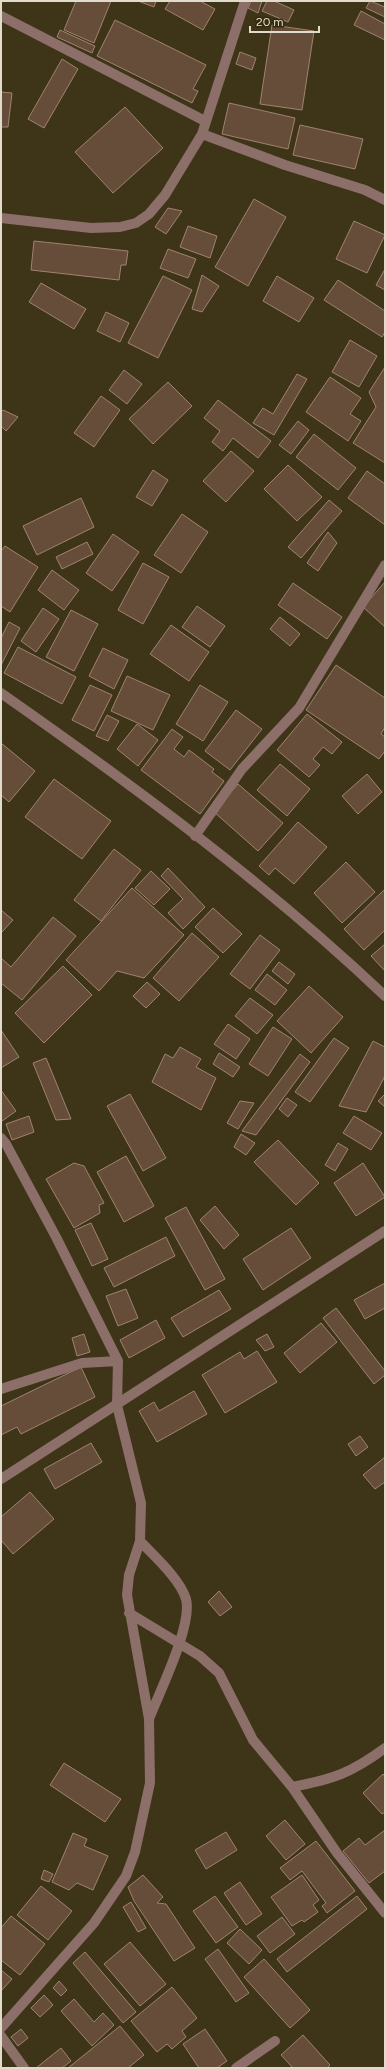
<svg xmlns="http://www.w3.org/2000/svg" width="386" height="2069" viewBox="0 0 386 2069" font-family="Figtree,sans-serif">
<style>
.building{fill:#664d3a;stroke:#9f836f}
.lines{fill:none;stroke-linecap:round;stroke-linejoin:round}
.minor{stroke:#8b6f68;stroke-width:10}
</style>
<rect width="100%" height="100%" fill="#3e3418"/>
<path class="building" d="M76 1H111L94 43 64 30Z
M138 1H156L154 7Z
M170 1H200L215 9 203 30 165 9Z
M251 1H262L258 13 248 8Z
M267 1H274L294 10 288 22 262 11Z
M370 1 385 7V17L366 8Z
M361 11 385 24V40L354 25Z
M115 20 206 65 193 89 198 91 192 103 97 56Z
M272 25 314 31 302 110 260 104Z
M60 30 95 46 92 53 57 37Z
M240 52 256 58 252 70 236 64Z
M62 59 78 69 44 128 28 119Z
M1 92 12 93 8 127H1Z
M229 103 295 118 288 149 222 134Z
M125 107 163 148 113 193 75 152Z
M300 125 363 139 355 169 293 155Z
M254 199 286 217 248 286 215 267Z
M168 208 182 211 166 234 155 227Z
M354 221 385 235 367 273 336 259Z
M188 226 217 236 210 258 180 247Z
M34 241 128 251 126 265H121L119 280 31 270Z
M168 249 196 259 188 278 160 268Z
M385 269V290L376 285Z
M202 275 219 286 202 312 192 309Z
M163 276 192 290 158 358 128 343Z
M277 276 314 298 299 322 263 301Z
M338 280 385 311V332L382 337 324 300Z
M41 283 86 309 74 329 29 302Z
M106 312 129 323 120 342 97 331Z
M350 340 377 356 359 387 332 372Z
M385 367V463L353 443 376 407 369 392Z
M124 370 142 384 127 404 109 390Z
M297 374 307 379 274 435 253 423 263 408 273 414Z
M330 377 361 398 350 414 361 421 348 441 306 412Z
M168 382 192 406 153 444 129 419Z
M101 396 120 410 94 447 74 433Z
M218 400 271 441 258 458 233 438 223 451 212 442 220 431 204 418Z
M3 410 18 417 6 431 1 426V412Z
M298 421 309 430 291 454 279 445Z
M314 434 356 468 338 490 296 457Z
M231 451 254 471 226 502 203 481Z
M288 465 322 497 297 521 264 489Z
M153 470 168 480 152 506 136 497Z
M367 471 385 484V525L348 498Z
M81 498 94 527 37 555 23 526Z
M329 500 342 511 301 558 288 547Z
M182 514 208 532 181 573 154 555Z
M328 532 337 543 318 571 307 563Z
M113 534 139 552 112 591 86 573Z
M87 542 93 554 62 569 56 557Z
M5 546 38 567 10 612 1 606V551Z
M143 563 169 577 143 624 118 610Z
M52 570 79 590 64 610 38 590Z
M385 582V627L363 607Z
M293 583 342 617 327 639 278 605Z
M197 606 225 626 210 647 182 627Z
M43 608 59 619 36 652 21 641Z
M71 610 98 624 74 671 46 657Z
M280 617 300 634 290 646 270 629Z
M9 622 20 628 1 665V638Z
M171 625 209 652 189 681 150 654Z
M18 647 76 677 62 704 4 673Z
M103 648 128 660 114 689 89 676Z
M336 665 385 698V727L381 734 385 737V751L379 759 306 710Z
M127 676 170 695 153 730 111 711Z
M90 685 112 695 94 731 72 720Z
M200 685 228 702 203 741 176 724Z
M236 710 262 729 230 770 205 751Z
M307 714 342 742 332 754 323 747 313 759 320 765 309 777 277 750Z
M107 715 119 721 108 741 96 736Z
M137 724 158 740 138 766 117 749Z
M172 729 183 737 174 749 184 757 189 750 214 769 212 772 224 781 200 814 141 770Z
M1 743 35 771 9 802 1 795Z
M280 764 310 789 287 816 257 790Z
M367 774 382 792 358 814 342 796Z
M54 779 111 821 82 859 25 817Z
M238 784 283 823 258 851 214 812Z
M298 822 327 847 294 884 275 868 269 875 259 866Z
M114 849 141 870 101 921 74 900Z
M346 862 375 892 342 923 314 893Z
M168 868 205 907 183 929 168 913 183 899 161 876Z
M151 871 170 889 154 905 135 888Z
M132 888 184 935 144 978 117 971 99 991 66 960Z
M385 889V930L364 950 344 929Z
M213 908 242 934 223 953 195 927Z
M1 910 13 920 1 933Z
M53 917 76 936 22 1000 1 983V958L11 967Z
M192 933 219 957 179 1001 153 978Z
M260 935 280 950 250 989 230 974Z
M385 944V971L371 956Z
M279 962 295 974 288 984 272 971Z
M63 966 92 995 44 1043 15 1013Z
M267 974 287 990 275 1005 255 990Z
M147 982 160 994 146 1008 133 996Z
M309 986 343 1017 311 1053 277 1021Z
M250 998 273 1015 257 1034 235 1016Z
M228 1024 250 1039 236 1059 214 1044Z
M273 1027 292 1039 268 1076 249 1064Z
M1 1030 19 1057 1 1068Z
M334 1038 349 1048 310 1102 295 1092Z
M373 1041 385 1047V1076L366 1112 339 1106Z
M180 1047 201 1059 196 1067 216 1078 201 1110 152 1082 165 1054 173 1058Z
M219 1053 240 1067 233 1077 213 1064Z
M300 1054 310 1062 256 1135 242 1131Z
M46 1058 71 1119 56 1120 33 1063Z
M1 1090 16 1111 2 1121 1 1119Z
M130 1094 166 1158 143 1171 107 1106Z
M385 1094V1107L378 1101Z
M287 1098 297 1105 288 1117 279 1109Z
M240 1101 254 1103 238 1129 227 1123Z
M29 1116 34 1132 12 1140 6 1124Z
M354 1116 382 1133 371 1150 343 1133Z
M241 1134 255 1143 246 1155 234 1147Z
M278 1140 319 1183 296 1205 254 1162Z
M338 1143 348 1149 335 1171 325 1165Z
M126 1156 154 1206 124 1222 97 1172Z
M74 1163 84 1166 104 1203 99 1205 100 1213 74 1228 46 1179Z
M363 1163 385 1197 356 1216 334 1183Z
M215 1206 239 1235 224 1249 200 1220Z
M186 1207 225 1279 205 1290 165 1218Z
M91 1223 108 1259 92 1266 75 1230Z
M291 1228 311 1258 263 1290 243 1259Z
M166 1237 175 1256 114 1287 104 1268Z
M385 1283V1308L365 1319 354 1300Z
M126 1289 138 1318 118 1326 106 1296Z
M219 1290 231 1309 183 1337 171 1318Z
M336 1308 385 1371V1375L374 1384 323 1318Z
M156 1320 165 1338 129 1358 120 1340Z
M321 1323 337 1342 300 1373 284 1353Z
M84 1334 90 1352 77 1356 72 1338Z
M267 1334 274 1347 265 1351 256 1340Z
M257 1351 277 1382 225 1413 202 1375 240 1352 244 1359Z
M81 1367 95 1397 21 1434 17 1427 1 1435V1406Z
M194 1391 207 1414 157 1442 139 1411 154 1402 159 1411Z
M360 1436 368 1447 356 1456 348 1444Z
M91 1443 102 1462 55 1489 44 1469Z
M385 1457V1482L375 1489 363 1475Z
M30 1492 54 1519 13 1554 1 1540V1517Z
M219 1591 232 1607 220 1616 208 1602Z
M64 1763 121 1799 105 1822 50 1785Z
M383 1774 385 1777V1812L382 1814 363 1793Z
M285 1820 305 1844 286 1860 266 1836Z
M385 1830V1871L369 1883 343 1851 359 1838 365 1845Z
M226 1832 237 1850 206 1869 195 1850Z
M73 1833 87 1839 84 1846 108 1856 93 1890 77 1883 69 1890 52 1882Z
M316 1841 355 1891 327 1913 322 1906 326 1903 302 1871 290 1880 280 1868Z
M44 1870 53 1874 49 1882 41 1879Z
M143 1875 163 1897 157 1903 166 1904 195 1948 174 1961 134 1901 128 1887Z
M302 1875 319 1900 313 1905 318 1912 304 1922 302 1920 292 1926 271 1897Z
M240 1882 262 1914 246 1925 224 1893Z
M41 1886 72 1911 48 1940 17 1915Z
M215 1896 238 1927 216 1943 193 1911Z
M357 1896 367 1909 287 1972 277 1959Z
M131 1902 146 1928 138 1932 123 1907Z
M11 1916 45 1944 20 1975 1 1960V1928Z
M282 1917 295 1934 270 1953 257 1936Z
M240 1929 262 1950 249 1964 227 1943Z
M130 1942 166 1984 140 2006 104 1964Z
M218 1949 249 1993 236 2002 205 1959Z
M85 1952 136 2012 123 2023 73 1963Z
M264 1959 310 2010 290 2028 244 1977Z
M1 1970 12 1979 1 1991Z
M59 1981 67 1990 61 1996 53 1988Z
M172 1987 197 2018 182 2031 186 2037 172 2049 167 2044 157 2052 131 2021Z
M44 1995 53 2005 40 2017 31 2008Z
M74 1999 94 2022 103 2013 114 2025 92 2046 61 2011Z
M120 2026 144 2055 128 2068H68Z
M21 2029 28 2038 18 2046 11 2037Z
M205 2029 227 2061 217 2068H199L183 2044Z
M303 2035 330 2065 327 2068H293L281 2055Z
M61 2048 71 2061 62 2068H36Z"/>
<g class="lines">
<path class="minor" d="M1 16 205 121
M202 134 285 165 365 190 385 200
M1 218 91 228 120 227 136 223 149 214 165 195 202 134 245 1
M1 693C134 786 267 884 385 996
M195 836 242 769 299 708 385 565
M1 1138 6 1144 56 1237 118 1361 117 1405 141 1503 140 1541 129 1575 127 1595 149 1719 150 1783 135 1852 126 1876 94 1923 1 2028
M1 1389 82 1363 118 1361
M1 1479 385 1231
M140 1541C154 1556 180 1579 186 1599 193 1625 159 1693 149 1719
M129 1613 200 1656 219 1673 253 1740 292 1787 337 1853 385 1913
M292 1787C334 1779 351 1773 385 1748
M1 2036 24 2068
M236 2068 275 2041"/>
</g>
<rect width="386" height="2069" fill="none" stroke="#e0dbca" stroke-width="4"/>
<path d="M250 26v6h69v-6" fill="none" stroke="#e0dbca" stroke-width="2"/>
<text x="256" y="26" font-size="12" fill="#e0dbca" stroke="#332a0e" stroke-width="3" paint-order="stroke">20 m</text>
</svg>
